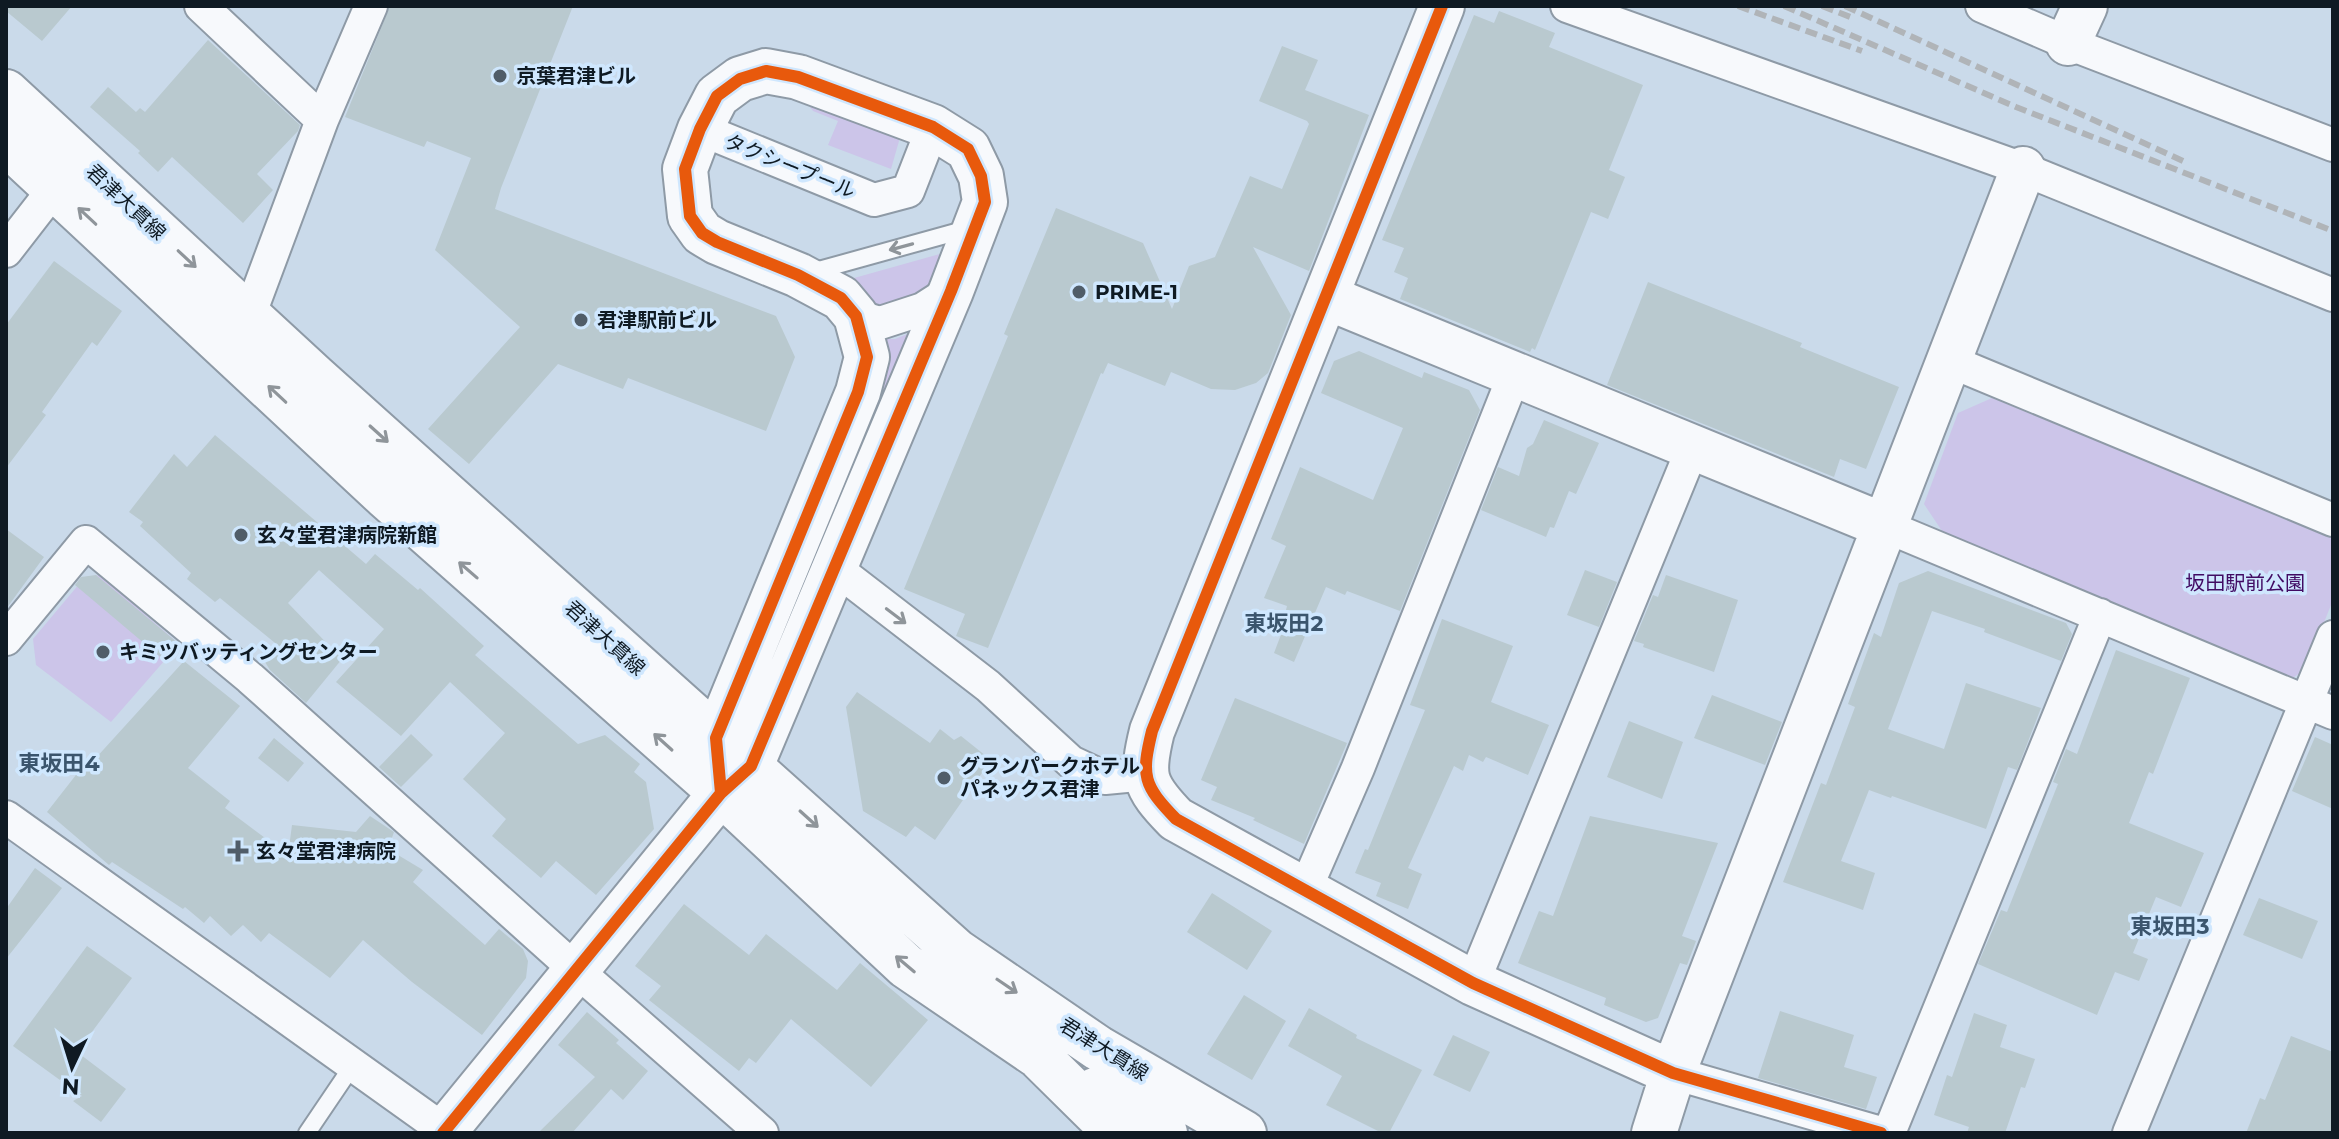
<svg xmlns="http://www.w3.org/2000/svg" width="2339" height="1139" viewBox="0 0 2339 1139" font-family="Montserrat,'Noto Sans JP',sans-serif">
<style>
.green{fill:#ccc5e9}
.building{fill:#b9c9cf}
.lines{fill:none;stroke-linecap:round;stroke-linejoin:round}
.lane-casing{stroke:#8e9aa6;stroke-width:20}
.street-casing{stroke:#8e9aa6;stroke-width:36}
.secondary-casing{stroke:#8e9aa6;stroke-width:48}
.lane{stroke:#f7f9fc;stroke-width:16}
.street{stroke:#f7f9fc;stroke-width:32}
.secondary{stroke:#f7f9fc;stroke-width:44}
.rail{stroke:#b0b4b8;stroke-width:6;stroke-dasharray:12 6;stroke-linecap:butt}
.cycleway-casing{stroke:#cfe7fe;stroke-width:17}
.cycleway{stroke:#e8590c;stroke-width:12}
.oneway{stroke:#8f959a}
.poi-dot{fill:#505d69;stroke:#cfe7fe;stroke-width:3}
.labels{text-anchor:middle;stroke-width:7;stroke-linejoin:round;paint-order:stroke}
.poi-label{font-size:20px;font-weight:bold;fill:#0f1a23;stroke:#cfe7fe;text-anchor:start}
.street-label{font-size:20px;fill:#0f1a23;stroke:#cfe7fe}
.park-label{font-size:20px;fill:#410b63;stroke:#cfe7fe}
.neighbourhood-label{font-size:22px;font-weight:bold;fill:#3b556d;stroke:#cfe7fe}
</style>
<rect width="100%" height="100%" fill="#cadaea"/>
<path class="green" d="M814 99 901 134 891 169 828 145 838 121 813 111 810 107Z
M954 250 928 292 894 304H876L862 296 847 280Z
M925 327 880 410 863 430 883 339H895Z
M1992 398 2333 537V600L2305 670 2286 682 1948 540 1924 504 1958 413Z
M100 575 179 644 111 722 36 665 33 639 85 577Z"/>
<path class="building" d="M6 6H72L42 41 6 11Z
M390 6H573L501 188 495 209 776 316 795 357 766 431 628 378 623 389 558 364 469 464 428 429 520 327 435 250 471 158 427 141 424 147 345 117Z
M1499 11 1555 33 1549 47 1643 85 1609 170 1625 177 1608 219 1591 212 1535 350 1532 348 1530 352 1400 299 1408 278 1394 272 1404 248 1382 240 1474 15 1494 23Z
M208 40 300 125 298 131 257 174 273 190 243 223 172 157 158 172 138 153 140 151 90 107 108 87 136 112 140 108 145 112Z
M1282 46 1318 60 1305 90 1369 115 1309 271 1253 247 1291 315 1268 373 1256 383 1235 390 1211 389 1171 372 1165 386 1108 363 1103 374 1101 373 988 648 956 636 965 614 904 589 1008 336 1004 334 1056 208 1143 243 1172 309 1189 266 1215 257 1250 176 1282 189 1309 124 1307 121 1259 101Z
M54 261 122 311 97 346 92 342 42 412 46 415 6 468V325Z
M1648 282 1802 343 1800 347 1899 387 1866 469 1840 459 1834 477 1607 385Z
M1359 351 1422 378 1424 372 1469 390 1480 410 1400 611 1347 591 1345 595 1326 587 1294 662 1274 653 1290 611 1286 610 1287 606 1264 598 1286 546 1271 539 1300 467 1373 500 1403 428 1321 393 1334 361Z
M1544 420 1599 443 1576 494 1569 491 1554 528 1550 527 1546 537 1481 510 1498 467 1519 476 1527 448 1533 444Z
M215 435 366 564 375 554 418 590 420 588 484 646 475 655 578 744 605 735 640 764 634 772 646 782 654 829 596 895 556 861 541 878 492 836 506 819 463 779 505 733 450 682 401 736 336 682 384 629 319 570 288 603 342 659 306 703 270 670 265 662 280 647 220 598 215 602 187 579 191 573 140 526 143 522 129 512 174 454 187 467Z
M6 529 44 557 6 609Z
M1585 570 1617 582 1599 627 1567 615Z
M1928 571 2066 623 2072 634 2061 661 1984 632 1985 629 1932 611 1888 729 1944 749 1966 683 2041 708 2017 770 2008 767 1986 829 1892 796 1891 798 1869 790 1841 861 1875 873 1863 910 1783 882 1821 783 1826 785 1855 707 1848 704 1874 633 1881 637 1899 583Z
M96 575 178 643 164 660 75 585 81 577Z
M1666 575 1738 600 1714 672 1643 647 1644 644 1634 641 1653 595 1658 597Z
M1442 619 1513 646 1491 702 1549 725 1528 775 1486 757 1483 762 1469 755 1463 771 1454 766 1408 868 1422 874 1408 909 1376 896 1381 883 1355 873 1365 849 1368 850 1425 710 1410 705Z
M2116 650 2190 678 2153 774 2149 772 2129 823 2204 853 2181 907 2156 897 2133 953 2148 959 2139 981 2115 972 2097 1015 1978 964 2001 910 2007 912 2058 784 2053 782 2066 749 2077 754Z
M184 661 240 706 188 768 230 801 225 808 288 855 292 825 356 832 370 816 394 832 388 849 423 870 413 882 485 945 499 929 523 949 528 961 526 978 482 1035 412 982 363 940 330 978 269 933 261 942 243 925 231 936 210 916 204 923 185 907 183 909 112 862 109 865 47 812 90 757 94 760Z
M857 692 930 743 940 729 954 740 961 736 991 760 935 840 915 826 906 837 863 811 846 707Z
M1712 695 1782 722 1765 765 1694 738Z
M1235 698 1347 743 1304 844 1253 820 1255 818 1211 800 1217 787 1201 780Z
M1629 721 1683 742 1662 799 1607 777Z
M411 734 433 755 401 787 379 767Z
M2315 737 2333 745V809L2292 791Z
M274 738 304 763 288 782 258 758Z
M1590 816 1718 843 1682 936 1696 941 1687 965 1680 963 1658 1018 1646 1022 1604 1005 1606 998 1518 963 1539 911 1553 916Z
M35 868 62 888 6 959V909Z
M1212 893 1272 931 1247 970 1187 932Z
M2259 898 2318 921 2302 959 2243 935Z
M684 904 749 955 766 934 837 990 860 963 928 1020 871 1087 791 1019 756 1063 749 1058 739 1071 649 1000 661 986 635 966Z
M87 946 132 978 77 1052 126 1089 101 1122 73 1101 82 1096 13 1046Z
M1244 995 1286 1021 1252 1080 1207 1054Z
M1309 1008 1357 1035 1356 1038 1422 1070 1389 1133H1382L1326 1105 1342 1076 1288 1046Z
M1780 1011 1854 1035 1844 1067 1877 1077 1866 1109 1758 1078Z
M587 1012 619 1040 616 1043 648 1071 623 1100 611 1089 572 1133H538L595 1077 558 1045Z
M1974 1013 2007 1025 2000 1047 2035 1059 2025 1088 2021 1087 2005 1133H1967L1969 1127 1934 1115 1947 1075 1952 1077Z
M1453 1035 1490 1052 1470 1092 1433 1075Z
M2291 1036 2333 1052V1133H2246L2260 1098 2265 1100Z"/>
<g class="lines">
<defs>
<path id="lane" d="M808 273 967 229
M307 1133 353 1065"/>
<path id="street" d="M201 6 322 120
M1567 6 2023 169 2333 295
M1982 6 2068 43 2333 145
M700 129 874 200 908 191 933 127
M6 251 68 171
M249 316 322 120 371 6
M856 316 880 323 923 309 951 291
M1947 360 2333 520
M1885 526 2333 713
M835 568 988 686 1071 762 1105 778 1147 774
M6 639 86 542 250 678 576 970 762 1133
M6 817 448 1133
M1305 890 1358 768 1515 373
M1473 983 1693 447
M1673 1073 1881 1133
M1889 1133 2100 615
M2129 1133 2333 637"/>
<path id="secondary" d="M1442 6 1152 731C1141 776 1143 785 1176 819L1473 983 1673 1073
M2068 43 2085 6
M6 92 315 377 956 951 1098 1048 1244 1133
M6 143 385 496 721 793 906 966 1038 1056 1116 1133
M1326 297 1885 526
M1095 1090 1165 1133
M443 1133 721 793 751 766 951 291 985 202 981 176 968 149 933 127 798 77 766 71 740 79 717 96 700 129 685 169 690 216 702 233 717 242 798 275 841 298 856 316 867 357 858 392 716 738 721 793
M1654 1133 1673 1073 2023 169"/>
</defs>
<use href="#lane" class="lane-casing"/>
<use href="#street" class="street-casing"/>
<use href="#secondary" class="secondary-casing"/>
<use href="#lane" class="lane"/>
<use href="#street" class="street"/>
<use href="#secondary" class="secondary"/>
<path class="rail" d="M1738 6 1862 51
M1784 6 2016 107 2333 231
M1822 6 1853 18
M1845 6 2183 161"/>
<defs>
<path id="cycleway" d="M1442 6 1152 731C1141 776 1143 785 1176 819L1473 983 1673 1073 1881 1133
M443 1133 721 793 751 766 951 291 985 202 981 176 968 149 933 127 798 77 766 71 740 79 717 96 700 129 685 169 690 216 702 233 717 242 798 275 841 298 856 316 867 357 858 392 716 738 721 793"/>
</defs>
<use href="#cycleway" class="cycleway-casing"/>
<use href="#cycleway" class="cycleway"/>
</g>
<defs><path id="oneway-shaft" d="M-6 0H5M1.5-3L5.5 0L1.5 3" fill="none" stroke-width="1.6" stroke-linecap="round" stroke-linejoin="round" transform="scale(2)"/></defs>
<g class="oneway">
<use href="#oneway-shaft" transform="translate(87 216) rotate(-137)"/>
<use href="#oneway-shaft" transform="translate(901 247) rotate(165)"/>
<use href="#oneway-shaft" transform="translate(187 259) rotate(43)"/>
<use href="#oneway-shaft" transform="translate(277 394) rotate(-137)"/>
<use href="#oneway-shaft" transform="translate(379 434) rotate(42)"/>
<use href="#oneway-shaft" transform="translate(468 570) rotate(-139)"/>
<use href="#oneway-shaft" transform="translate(896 616) rotate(37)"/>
<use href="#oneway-shaft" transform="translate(663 742) rotate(-138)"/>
<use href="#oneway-shaft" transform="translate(809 819) rotate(42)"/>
<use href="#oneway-shaft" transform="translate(905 964) rotate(-140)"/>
<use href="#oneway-shaft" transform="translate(1007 986) rotate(34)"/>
</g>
<g class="poi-dot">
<circle cx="500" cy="76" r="8"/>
<circle cx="1079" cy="292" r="8"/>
<circle cx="581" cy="320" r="8"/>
<circle cx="241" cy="535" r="8"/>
<circle cx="103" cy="652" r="8"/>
<circle cx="944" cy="778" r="8"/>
<path d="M234 839h8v8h8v8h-8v8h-8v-8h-8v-8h8z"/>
</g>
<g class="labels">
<g class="poi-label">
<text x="516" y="83">京葉君津ビル</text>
<text x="1095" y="299">PRIME-1</text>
<text x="597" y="327">君津駅前ビル</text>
<text x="257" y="542">玄々堂君津病院新館</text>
<text x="119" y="659">キミツバッティングセンター</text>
<text x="960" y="773">グランパークホテル<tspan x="960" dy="23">パネックス君津</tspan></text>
<text x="256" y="858">玄々堂君津病院</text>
</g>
<g class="street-label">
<text transform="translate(790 166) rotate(22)" y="7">タクシープール</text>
<text transform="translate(126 202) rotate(43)" y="7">君津大貫線</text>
<text transform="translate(605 638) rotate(42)" y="7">君津大貫線</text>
<text transform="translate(1104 1049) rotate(32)" y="7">君津大貫線</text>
</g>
<g class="park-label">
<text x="2245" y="590">坂田駅前公園</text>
</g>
<g class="neighbourhood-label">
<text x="1284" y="631">東坂田2</text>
<text x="59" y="771">東坂田4</text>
<text x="2170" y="934">東坂田3</text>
</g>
</g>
<rect width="2339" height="1139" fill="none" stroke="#0f1a23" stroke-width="16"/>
<g transform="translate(72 1067) rotate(184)" stroke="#cfe7fe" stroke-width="6" paint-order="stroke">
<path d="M0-6L14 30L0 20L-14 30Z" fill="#0f1a23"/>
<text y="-12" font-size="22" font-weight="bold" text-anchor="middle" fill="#0f1a23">N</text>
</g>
</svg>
